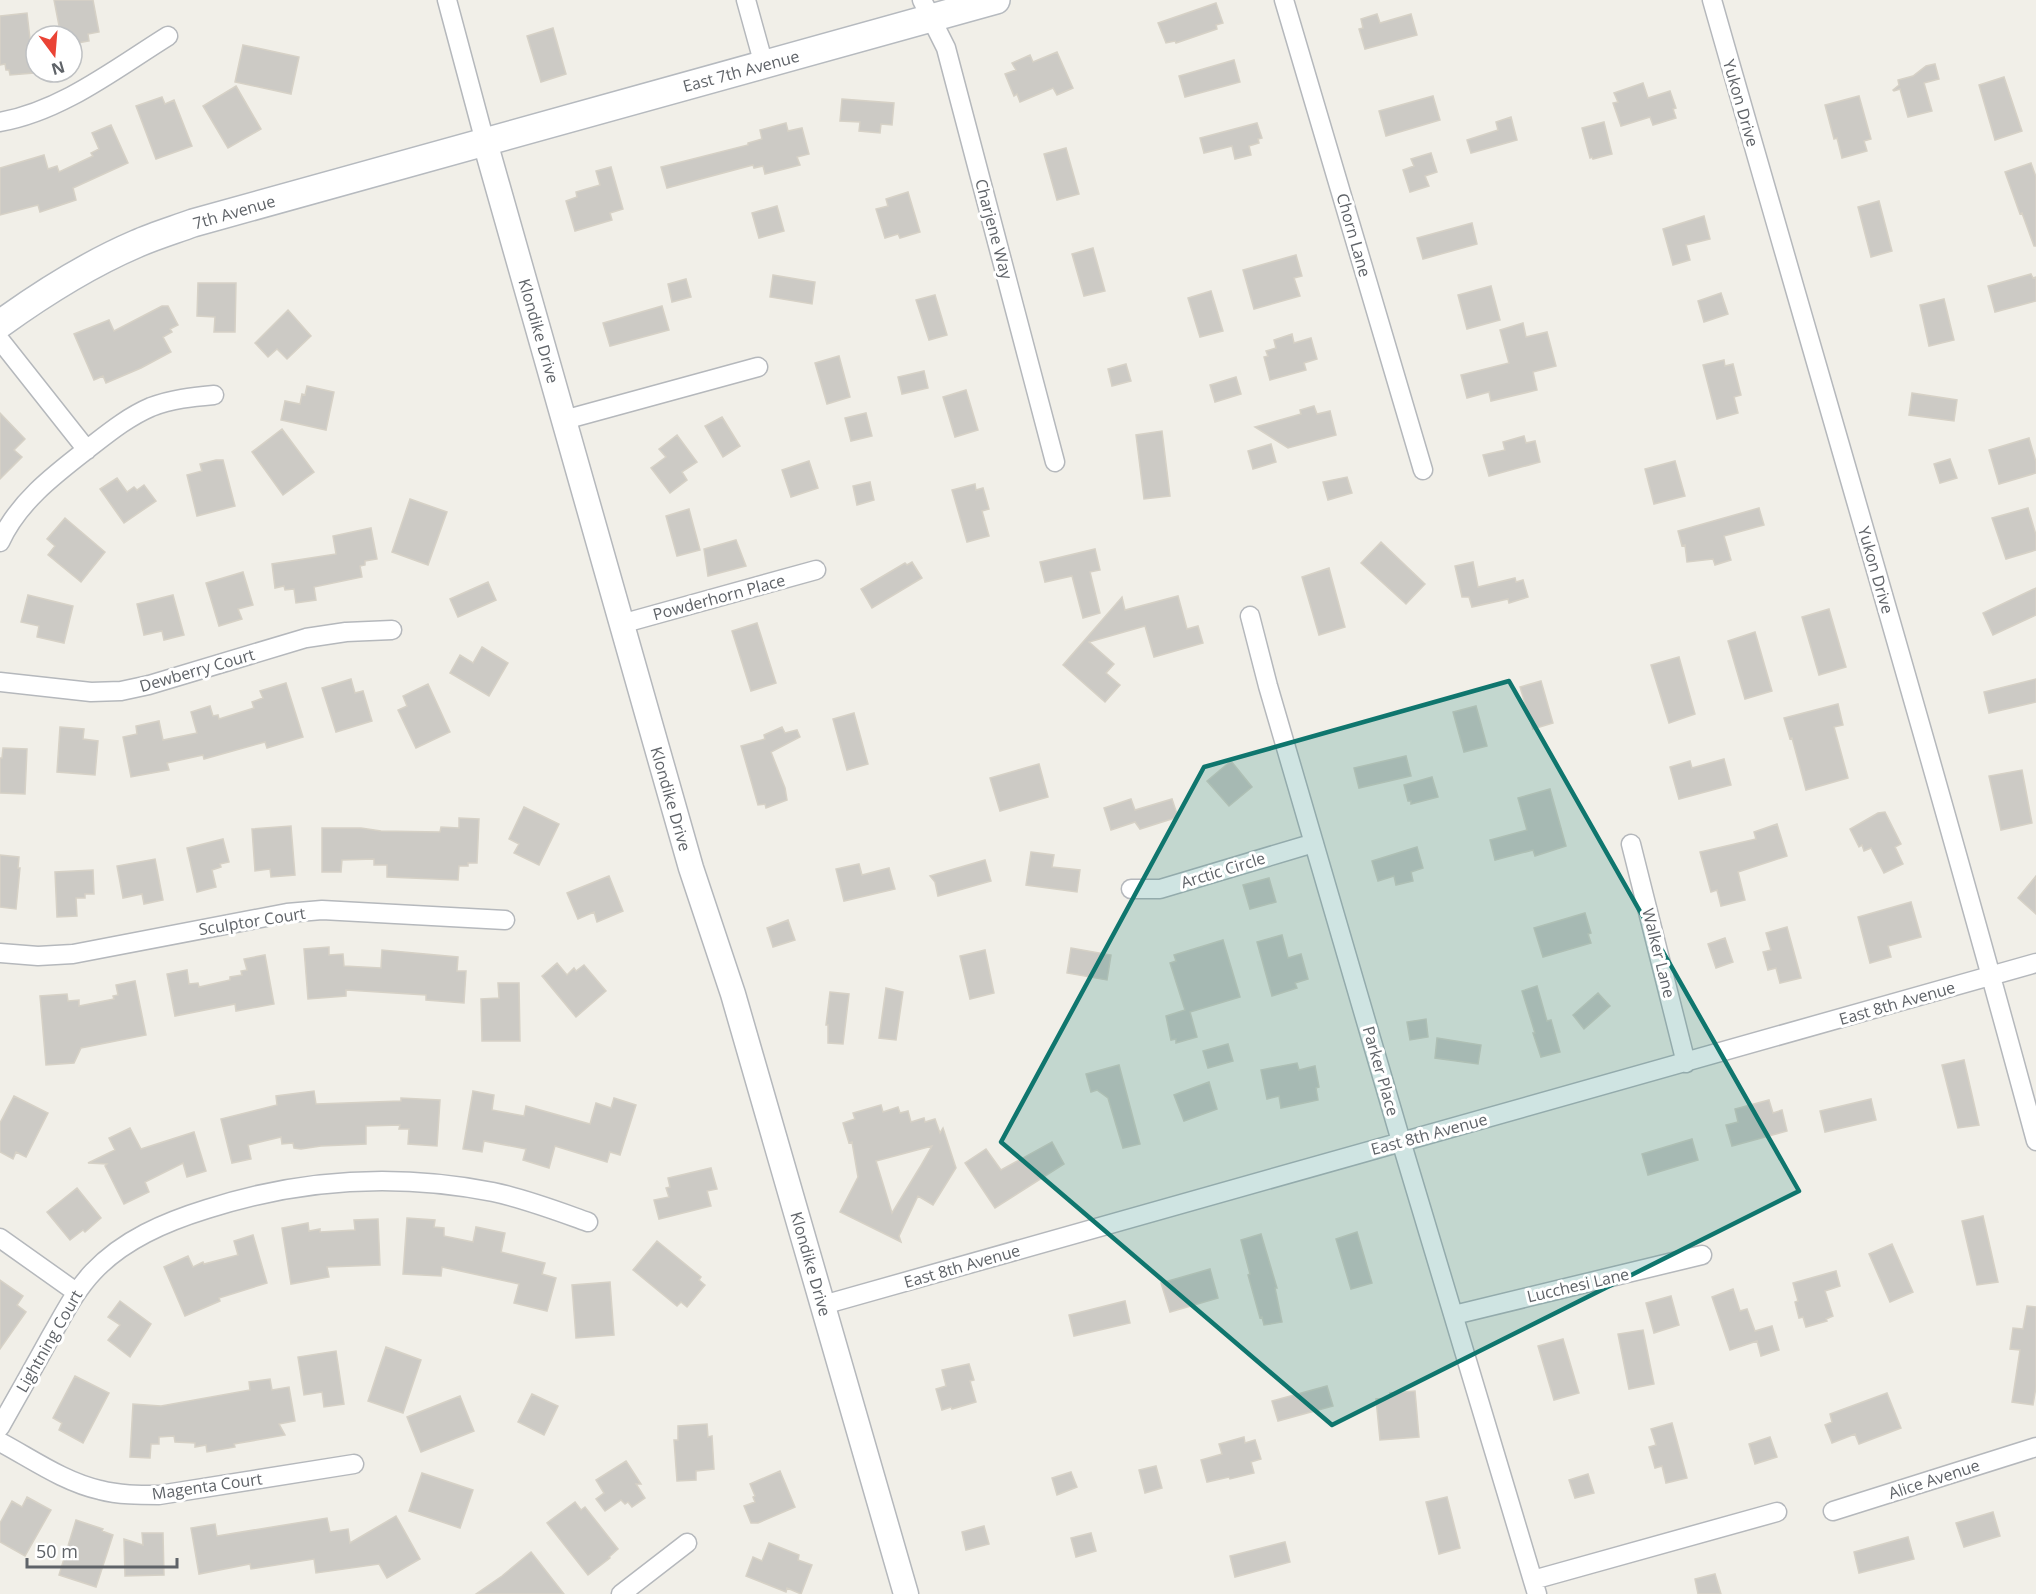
<svg xmlns="http://www.w3.org/2000/svg" width="2036" height="1594" viewBox="0 0 2036 1594" font-family="'Open Sans',sans-serif">
<style>
.building{fill:#cccac5;stroke:#d6d1c6;stroke-width:1.5;fill-rule:evenodd}
.lines{fill:none;stroke-linecap:round;stroke-linejoin:round}
.minor-casing{stroke:#b5b8bc;stroke-width:21}
.tertiary-casing{stroke:#b5b8bc;stroke-width:27}
.secondary-casing{stroke:#b6babf;stroke-width:30}
.minor{stroke:#fff;stroke-width:18}
.tertiary{stroke:#fff;stroke-width:24}
.secondary{stroke:#fff;stroke-width:27}
.marked{fill:#0f766e;fill-opacity:0.2;stroke:#0f766e;stroke-width:4.5;stroke-linejoin:round}
.labels{text-anchor:middle;stroke-width:6;stroke-linejoin:round;paint-order:stroke}
.street-label{font-size:16px;fill:#5f6368;stroke:#fff}
</style>
<rect width="100%" height="100%" fill="#f1efe8"/>
<path class="building" d="M54 0H93L99 32 88 34 89 41 72 44V36H61Z
M1216 3 1223 23 1216 25 1217 29 1176 43 1175 41 1166 43 1158 23Z
M27 13 34 73 10 75 9 70H6L5 64 0 65V16Z
M1377 14 1380 23 1411 14 1417 35 1365 49 1359 29 1363 28 1361 19Z
M553 28 566 74 541 82 527 36Z
M243 45 299 57 291 94 235 82Z
M1057 52 1073 88 1057 95 1053 88 1020 102 1017 94 1014 96 1005 74 1016 70 1012 63 1030 55 1033 62Z
M1234 60 1240 82 1185 97 1179 76Z
M1935 64 1939 79 1924 83 1932 111 1908 117 1900 89 1894 91 1893 90 1899 85 1898 80 1913 76 1926 66Z
M2004 77 2022 131 1995 140 1979 85Z
M1643 83 1648 98 1670 91 1676 108 1673 109 1676 118 1653 125 1650 117 1621 126 1613 103 1618 102 1614 93Z
M236 86 261 129 228 148 203 106Z
M1433 96 1440 120 1386 136 1379 111Z
M1859 96 1871 139 1864 141 1867 151 1842 158 1837 138 1834 139 1825 105Z
M162 97 165 104 174 100 192 146 156 159 136 106Z
M842 99 894 103 892 125 881 124 880 133 859 131 860 122 840 121Z
M1511 117 1517 140 1471 153 1467 140 1498 130 1496 122Z
M1604 122 1612 154 1593 159 1592 157 1590 158 1582 128Z
M786 123 788 131 802 128 809 154 797 157 800 165 765 174 763 166 754 168 753 165 667 188 661 167 748 145V143L762 139 760 130Z
M1257 123 1262 138 1258 139 1259 143 1249 146 1251 155 1235 159 1232 146 1204 153 1200 138Z
M111 125 128 163 73 188 76 200 40 212 38 205 0 215V168L44 155 48 169 57 166 59 172 93 156 91 153 99 149 92 133Z
M1066 148 1079 194 1057 200 1044 154Z
M1431 153 1437 172 1425 176 1429 186 1410 192 1403 170 1414 166 1411 159Z
M2031 163 2036 177V246H2034L2022 213 2020 214 2005 172Z
M611 167 623 209 610 213 612 220 575 231 566 201 577 197 576 192 600 185 596 171Z
M908 192 920 232 900 238 898 234 885 238 876 209 888 206 886 199Z
M1879 201 1892 251 1871 257 1858 207Z
M777 206 784 231 759 238 752 213Z
M1704 216 1710 239 1686 245 1690 260 1673 265 1663 229Z
M1472 223 1477 244 1423 259 1417 238Z
M1093 248 1105 291 1084 296 1072 254Z
M1296 255 1302 276 1294 278 1300 296 1254 309 1243 270Z
M2031 274 2033 278 2036 277V301L1995 312 1988 286Z
M773 275 815 282 812 304 770 297Z
M686 279 691 297 672 302 668 284Z
M198 283H236L235 332H214L215 317 197 316Z
M1491 286 1500 320 1467 329 1458 295Z
M1211 291 1223 331 1200 337 1188 298Z
M1721 293 1728 314 1704 322 1698 301Z
M935 295 947 335 929 340 916 300Z
M1944 299 1954 340 1929 346 1920 305Z
M162 306H168L178 325 170 329 172 332 163 337 171 352 141 368 106 383 103 376 94 380 74 334 109 320 114 331Z
M662 306 669 330 610 346 603 323Z
M288 310 311 336 287 359 277 349 268 357 255 343Z
M1523 323 1526 337 1547 332 1556 366 1533 372 1537 390 1491 401 1489 392 1467 398 1461 375 1509 363 1500 330Z
M1292 334 1294 343 1311 338 1317 359 1304 363 1306 370 1270 380 1264 357 1268 356 1266 351 1276 348 1274 340Z
M839 356 850 397 827 404 815 363Z
M1724 360 1725 366 1733 364 1741 395 1734 397 1738 413 1717 419 1703 365Z
M1126 364 1131 381 1112 386 1108 369Z
M924 371 928 388 902 394 898 377Z
M1236 377 1241 394 1215 402 1210 385Z
M307 386 334 392 326 430 281 420 285 401 300 404 302 394 305 395Z
M966 390 978 430 955 437 943 397Z
M1912 393 1957 400 1954 421 1909 415Z
M1314 406 1317 414 1330 411 1336 435 1288 448 1255 427 1301 414 1300 410Z
M0 413 25 439 14 450 22 457 0 479Z
M866 413 872 436 851 441 845 418Z
M722 417 740 446 723 457 705 426Z
M282 429 314 472 283 495 252 452Z
M1162 431 1170 496 1144 499 1136 435Z
M677 435 697 462 682 472 687 480 670 493 651 468 666 457 659 449Z
M1524 436 1526 443 1535 441 1540 462 1489 476 1483 455 1505 450 1503 442Z
M2029 438 2036 462V473L1999 484 1989 450Z
M1271 444 1276 462 1253 469 1248 451Z
M1950 459 1957 478 1940 483 1934 464Z
M216 460H223L235 506 197 516 187 475 202 471 200 464Z
M809 461 818 488 791 497 782 470Z
M1675 461 1685 496 1654 504 1645 469Z
M1347 477 1352 493 1328 500 1323 482Z
M117 478 127 492 134 487 137 490 144 485 156 501 124 523 100 489Z
M870 482 874 500 857 505 853 486Z
M975 484 976 490 983 488 989 509 982 511 989 536 967 542 952 490Z
M410 499 447 512 428 565 392 552Z
M1759 508 1764 525 1724 536 1731 560 1715 565 1713 559 1687 562 1685 545 1682 546 1678 531Z
M2028 508 2036 535V550L2006 559 1992 518Z
M689 509 700 550 677 556 666 516Z
M65 518 105 552 81 582 48 555 55 546 47 539Z
M371 528 377 559 365 561V565L360 566 362 577 314 587 316 600 296 603 294 589 285 590 284 586 275 588 272 564 336 554 333 536Z
M736 540 746 566 708 576 704 549Z
M1381 542 1425 584 1406 604 1361 563Z
M1095 549 1100 570 1090 572 1100 613 1083 618 1072 576 1045 582 1040 562Z
M912 562 922 578 872 608 861 589 905 563 907 565Z
M1473 562 1478 587 1515 578 1516 582 1523 580 1528 597 1509 603 1508 599 1472 607 1469 597H1462L1455 566Z
M1329 568 1345 627 1319 635 1302 577Z
M243 572 253 605 238 609 242 619 219 626 206 583Z
M488 582 496 600 458 617 450 599Z
M2036 588V615L1993 635 1983 613Z
M28 595 73 606 64 643 37 637 39 626 21 622Z
M173 595 184 635 164 640 162 631 144 635 137 604Z
M1178 596 1187 629 1198 626 1203 643 1154 657 1145 626 1089 642 1114 664 1106 673 1120 685 1105 702 1063 665 1122 597 1125 610Z
M1829 609 1846 667 1819 675 1802 617Z
M757 623 776 683 751 691 732 631Z
M1755 632 1772 691 1745 699 1728 641Z
M482 647 508 663 489 696 450 673 460 655 473 663Z
M1679 657 1695 714 1669 723 1651 665Z
M351 679 355 693 363 691 372 721 336 732 322 688Z
M2036 679V702L1989 713 1984 692Z
M1541 681 1553 723 1533 729 1520 687Z
M286 683 303 737 267 748 265 742 204 759 203 755 167 763 169 770 131 777 123 737 137 734 136 726 159 721 163 740 197 733 191 712 210 706 213 716 218 715 219 719 254 708 252 702 263 698 260 691Z
M428 684 450 732 416 748 398 710 407 706 403 696Z
M1838 704 1843 725 1834 727 1848 778 1806 790 1792 738 1790 739 1784 718Z
M1476 706 1487 746 1464 752 1453 712Z
M854 713 868 764 847 770 833 719Z
M60 727 84 729 83 739 98 741 95 775 57 772Z
M782 727 785 733 797 730 800 737 771 752 785 788 787 800 766 808 765 804 758 805 741 746 765 739 764 735Z
M3 748 27 749 25 794 0 793V758H2Z
M1406 756 1411 776 1359 788 1354 768Z
M1724 759 1731 785 1679 799 1670 767 1690 761 1692 768Z
M1231 761 1252 787 1229 806 1207 781Z
M1039 764 1048 797 1000 811 990 778Z
M2022 770 2032 823 2001 830 1989 776Z
M1432 777 1438 797 1411 804V801H1408L1404 785Z
M1550 789 1566 846 1535 856 1533 850 1495 860 1490 840 1527 830 1518 798Z
M1131 799 1135 810 1172 799 1178 817 1140 829 1135 822 1111 830 1104 808Z
M524 807 559 824 539 865 514 853 519 844 509 839Z
M1885 812 1901 844 1895 847 1903 864 1884 873 1871 848 1864 851 1862 845 1859 847 1850 829 1878 813Z
M459 818 479 819 477 863H468V866H459L458 880 387 877V865H374V859L342 860 341 872H322V828H361L381 831 440 832 441 827 459 828Z
M1777 824 1787 856 1738 872 1745 900 1721 906 1717 890 1711 892 1700 852 1756 839 1754 832Z
M291 826 295 875 271 877 270 869 255 871 252 829Z
M223 839 229 862 220 864 221 867 212 870 216 887 197 892 187 848Z
M1417 847 1423 868 1411 872 1413 881 1396 885 1394 876 1378 881 1372 861Z
M1031 852 1054 855 1052 867 1080 870 1077 892 1026 885Z
M0 855 19 857 18 868H20L16 909 0 907Z
M155 859 163 900 144 904 142 894 123 898 117 866Z
M985 860 991 881 938 896 935 882 930 876Z
M859 864 862 875 889 868 895 889 844 901 836 869Z
M93 870 94 894H85V898H76L77 916 57 917 55 872Z
M609 876 623 911 597 922 594 912 578 919 567 893Z
M2036 876V914L2018 898Z
M1269 878 1276 902 1250 909 1243 885Z
M1911 902 1921 937 1888 946 1891 957 1870 963 1858 917Z
M1585 913 1591 933 1588 934 1591 943 1543 957 1534 928Z
M788 920 795 940 773 947 767 928Z
M1787 927 1801 978 1780 983 1776 968 1768 970 1763 952 1771 950 1766 933Z
M1282 935 1288 958 1301 954 1308 979 1295 983 1297 988 1272 996 1257 942Z
M1725 938 1733 962 1716 968 1708 944Z
M1223 940 1240 997 1190 1012 1197 1037 1176 1043V1039L1171 1040 1166 1016 1185 1010 1170 963 1176 961 1174 955Z
M329 947V955L343 954 344 966 381 968 382 950 458 957 457 971H466L464 1003 426 1000V995L346 990V996L308 999 304 949Z
M1071 948 1111 955 1107 980 1067 973Z
M985 950 994 993 970 999 960 956Z
M265 955 274 1004 236 1011 235 1004 175 1016 167 974 187 970 189 984 198 983 199 987 230 980V977L242 975 241 971 247 970 244 959Z
M557 963 567 975 574 968 576 971 584 965 606 991 576 1017 542 976Z
M135 981 146 1035 81 1048 74 1063 46 1065 40 996 67 994 68 1001 79 1000V1006L114 999 113 996 118 995 116 985Z
M498 983H519L520 1041H482L481 999 499 998Z
M1537 986 1547 1021 1551 1020 1560 1052 1541 1057 1533 1033H1535L1522 991Z
M886 988 903 992 896 1040 879 1038Z
M830 992 849 994 843 1044 828 1043V1025H826Z
M1598 993 1610 1006 1584 1029 1573 1015Z
M1426 1019 1428 1037 1410 1040 1407 1022Z
M1437 1038 1481 1045 1478 1064 1435 1058Z
M1228 1044 1233 1061 1208 1068 1203 1051Z
M1964 1060 1979 1125 1958 1128 1942 1065Z
M1297 1063 1299 1070 1315 1066 1319 1087 1316 1088 1318 1100 1281 1108 1279 1096 1267 1099 1261 1070Z
M1119 1065 1140 1144 1123 1148 1108 1098 1097 1090 1091 1092 1086 1074Z
M1209 1082 1217 1109 1184 1121 1174 1095Z
M314 1091 316 1104 401 1101V1098L440 1100 437 1146 408 1144 409 1129H399L400 1125 366 1126V1144L321 1146 301 1149 294 1148 293 1143 282 1144 281 1137 248 1145 251 1159 232 1163 221 1119 277 1105 276 1096Z
M473 1091 494 1095 492 1110 524 1116 526 1106 590 1124 596 1103 611 1108 614 1098 636 1105 620 1155 610 1152 607 1162 555 1146 549 1168 523 1160 526 1149 484 1141 482 1152 463 1149Z
M14 1096 48 1113 26 1157 16 1152 13 1159 0 1152V1123Z
M1871 1099 1876 1120 1825 1132 1820 1111Z
M1769 1100 1773 1113 1782 1110 1787 1131 1732 1146 1726 1125 1738 1122 1735 1109Z
M881 1105 883 1112 898 1107 900 1113 908 1111 911 1122 924 1118 925 1122 935 1119 940 1133 943 1128 956 1168 933 1205 918 1196 899 1236 901 1242 840 1212 858 1177 852 1142 849 1143 843 1123 855 1119 853 1113ZM932 1146 920 1167 892 1213 876 1161Z
M130 1128 141 1149 194 1132 206 1171 187 1177 183 1163 145 1182 149 1192 124 1204 105 1166 107 1164 88 1163 115 1150 109 1138Z
M1692 1139 1698 1160 1648 1175 1642 1154Z
M1052 1142 1064 1164 995 1208 965 1163 986 1149 1001 1170Z
M711 1168 717 1189 707 1191 711 1206 659 1219 654 1200 669 1197 666 1188 670 1187 668 1178Z
M77 1188 101 1218 85 1232 83 1230 70 1240 47 1212Z
M1983 1216 1998 1282 1977 1285 1962 1221Z
M407 1218 435 1220 434 1227 444 1228V1236L473 1242 476 1227 505 1233 501 1252 545 1263 542 1274 556 1278 547 1311 514 1303 519 1284 442 1267 441 1276 403 1274Z
M378 1219 380 1265 327 1267 329 1277 291 1284 282 1228 308 1223 309 1231 320 1229V1232L355 1230 354 1220Z
M1357 1232 1372 1283 1351 1289 1336 1239Z
M1261 1234 1277 1288H1275L1282 1322 1264 1325 1262 1317 1260 1318 1248 1275 1250 1274 1241 1240Z
M253 1235 267 1283 219 1298 220 1301 185 1316 164 1267 188 1256 193 1267 203 1262 204 1264 238 1255 234 1241Z
M657 1241 701 1277 699 1280 705 1285 687 1307 681 1302 677 1306 633 1270Z
M1892 1244 1913 1292 1890 1302 1869 1254Z
M1210 1269 1218 1298 1170 1312 1161 1283Z
M1836 1271 1840 1286 1825 1291 1833 1316 1826 1319 1827 1321 1806 1327 1803 1317 1799 1318 1795 1302 1798 1301 1793 1283Z
M0 1280 23 1296 17 1305 26 1312 0 1349Z
M610 1282 614 1335 576 1338 572 1285Z
M1733 1289 1740 1311 1747 1309 1755 1331 1772 1326 1779 1350 1761 1356 1757 1341 1730 1350 1712 1297Z
M1671 1296 1679 1325 1654 1333 1646 1303Z
M120 1301 151 1324 130 1357 108 1340 120 1325 108 1317Z
M1125 1301 1130 1323 1074 1336 1069 1315Z
M2027 1306 2036 1307V1387L2033 1405 2012 1402 2020 1350 2010 1349 2013 1328 2023 1329Z
M1643 1330 1654 1384 1629 1389 1618 1334Z
M1563 1339 1579 1393 1554 1400 1538 1346Z
M386 1347 421 1360 403 1413 368 1401Z
M336 1351 344 1404 324 1407 322 1392 304 1395 298 1357Z
M969 1364 974 1380 970 1381 976 1402 952 1409 951 1407 942 1410 936 1389 946 1386 942 1370Z
M75 1376 109 1393 83 1443 59 1430 62 1423 53 1418Z
M270 1379 272 1390 289 1387 295 1421 279 1424 285 1435 234 1444 235 1447 207 1452 206 1445 195 1447V1443L175 1442 174 1436 159 1437V1444H151L150 1458 130 1457 133 1404 161 1406 250 1390 249 1382Z
M1327 1386 1333 1406 1278 1421 1272 1401Z
M1415 1391 1419 1437 1380 1440 1376 1399 1390 1398V1393Z
M1887 1393 1901 1428 1859 1444 1855 1434 1832 1443 1825 1425 1832 1422 1830 1414Z
M532 1394 558 1406 544 1435 518 1422Z
M460 1396 474 1431 421 1452 407 1417Z
M1672 1423 1687 1478 1666 1483 1662 1466 1655 1468 1649 1447 1656 1445 1651 1429Z
M707 1424 708 1437 712 1436 714 1469 696 1471V1480L677 1481 674 1440H678V1426Z
M1244 1437 1245 1443 1255 1440 1261 1459 1251 1462 1254 1473 1230 1479 1229 1477 1207 1482 1201 1460 1222 1454 1219 1444Z
M1770 1437 1777 1457 1755 1464 1749 1444Z
M626 1461 641 1484H636L645 1498 632 1507 628 1502 625 1504 621 1500 605 1511 596 1499 604 1493 596 1480Z
M1156 1466 1162 1488 1145 1493 1139 1470Z
M780 1471 795 1507 758 1523H751L744 1506 755 1502 753 1497 755 1496 750 1484Z
M1071 1472 1077 1487 1057 1495 1052 1478Z
M422 1473 473 1490 460 1528 409 1511Z
M1588 1474 1594 1493 1575 1498 1569 1480Z
M27 1497 51 1510 25 1556 0 1542V1523L12 1501 22 1507Z
M1447 1497 1460 1548 1439 1554 1426 1502Z
M575 1502 581 1510 585 1507 618 1549 609 1557 610 1558 588 1575 547 1523Z
M1993 1512 2000 1536 1964 1547 1956 1523Z
M396 1516 420 1559 387 1578 379 1564 316 1573 314 1559 251 1569 250 1564 199 1574 191 1528 215 1524 217 1536 327 1518 330 1532 348 1529 350 1543Z
M76 1520 103 1529 102 1531 113 1535 96 1587 59 1575Z
M984 1526 989 1544 966 1550 962 1532Z
M142 1533H163L164 1575 125 1576 124 1539 143 1545Z
M1091 1533 1096 1551 1076 1557 1071 1538Z
M1908 1537 1914 1559 1859 1573 1854 1552Z
M1285 1542 1290 1562 1235 1577 1230 1556Z
M769 1543 799 1555 798 1560 812 1565 801 1594 787 1588 786 1592 746 1576 753 1557 762 1561Z
M531 1552 564 1594H476L502 1576Z
M1715 1574 1721 1594H1698L1695 1579Z"/>
<g class="lines">
<defs>
<path id="minor" d="M447 0 485 142
M746 0 764 65
M922 0 946 48 1055 462
M1284 0 1423 470
M1712 0C1820 380 1933 759 2036 1141
M0 122C62 111 115 69 168 36
M0 340 87 450
M564 420 758 367
M0 542C19 500 58 472 94 444 112 430 130 416 151 407 172 399 192 397 214 395
M1250 616 1268 686 1401 1141 1537 1594
M621 624 816 570
M0 682 91 692 121 691 149 685 306 638 346 632 392 630
M1631 844 1686 1063
M1131 889H1160L1314 843
M0 953 38 956 73 954 287 913 322 910 505 920
M0 1238 76 1292
M823 1305 2036 963
M1454 1315 1702 1255
M0 1427C17 1397 34 1367 51 1336 64 1314 75 1291 93 1272 123 1240 165 1222 207 1209 300 1179 397 1173 493 1192 526 1199 557 1211 588 1222
M0 1442C32 1459 64 1482 100 1490 119 1495 139 1495 159 1495L354 1464
M1833 1511 2036 1447
M1533 1580 1777 1512
M621 1594 687 1543"/>
<path id="tertiary" d="M485 142 691 868 733 994 906 1594"/>
<path id="secondary" d="M0 324C43 293 87 265 136 244 154 236 174 230 193 223L996 0"/>
</defs>
<use href="#minor" class="minor-casing"/>
<use href="#tertiary" class="tertiary-casing"/>
<use href="#secondary" class="secondary-casing"/>
<use href="#minor" class="minor"/>
<use href="#tertiary" class="tertiary"/>
<use href="#secondary" class="secondary"/>
</g>
<path class="marked" d="M1509 681 1799 1191 1332 1425 1001 1142 1204 767Z"/>
<g class="labels">
<g class="street-label">
<text transform="translate(741 71) rotate(-15)" y="6">East 7th Avenue</text>
<text transform="translate(1741 103) rotate(74)" y="6">Yukon Drive</text>
<text transform="translate(234 212) rotate(-16)" y="6">7th Avenue</text>
<text transform="translate(994 229) rotate(75)" y="6">Charjene Way</text>
<text transform="translate(1354 235) rotate(74)" y="6">Chorn Lane</text>
<text transform="translate(539 331) rotate(74)" y="6">Klondike Drive</text>
<text transform="translate(1876 570) rotate(74)" y="6">Yukon Drive</text>
<text transform="translate(719 597) rotate(-15)" y="6">Powderhorn Place</text>
<text transform="translate(197 670) rotate(-16)" y="6">Dewberry Court</text>
<text transform="translate(671 799) rotate(74)" y="6">Klondike Drive</text>
<text transform="translate(1223 870) rotate(-17)" y="6">Arctic Circle</text>
<text transform="translate(252 921) rotate(-9)" y="6">Sculptor Court</text>
<text transform="translate(1659 953) rotate(76)" y="6">Walker Lane</text>
<text transform="translate(1897 1003) rotate(-16)" y="6">East 8th Avenue</text>
<text transform="translate(1381 1071) rotate(74)" y="6">Parker Place</text>
<text transform="translate(1429 1134) rotate(-15)" y="6">East 8th Avenue</text>
<text transform="translate(811 1264) rotate(74)" y="6">Klondike Drive</text>
<text transform="translate(962 1266) rotate(-16)" y="6">East 8th Avenue</text>
<text transform="translate(1578 1285) rotate(-13)" y="6">Lucchesi Lane</text>
<text transform="translate(49 1341) rotate(-60)" y="6">Lightning Court</text>
<text transform="translate(1934 1479) rotate(-18)" y="6">Alice Avenue</text>
<text transform="translate(207 1486) rotate(-8)" y="6">Magenta Court</text>
</g>
</g>
<g transform="translate(54 54) rotate(164)"><circle r="28" fill="#ffffff" stroke="#bfc1c3" stroke-width="1.5"/>
<path d="M0-4.5L10 22L0 15L-10 22Z" fill="#ea4335"/>
<text y="-9" font-size="16" font-weight="bold" text-anchor="middle" fill="#5f6368">N</text>
</g>
<path d="M27 1558v9h150v-9" fill="none" stroke="#5f6368" stroke-width="3"/>
<text x="36" y="1558" font-size="18" fill="#5f6368" stroke="#ffffff" stroke-width="4.5" paint-order="stroke">50 m</text>
</svg>
